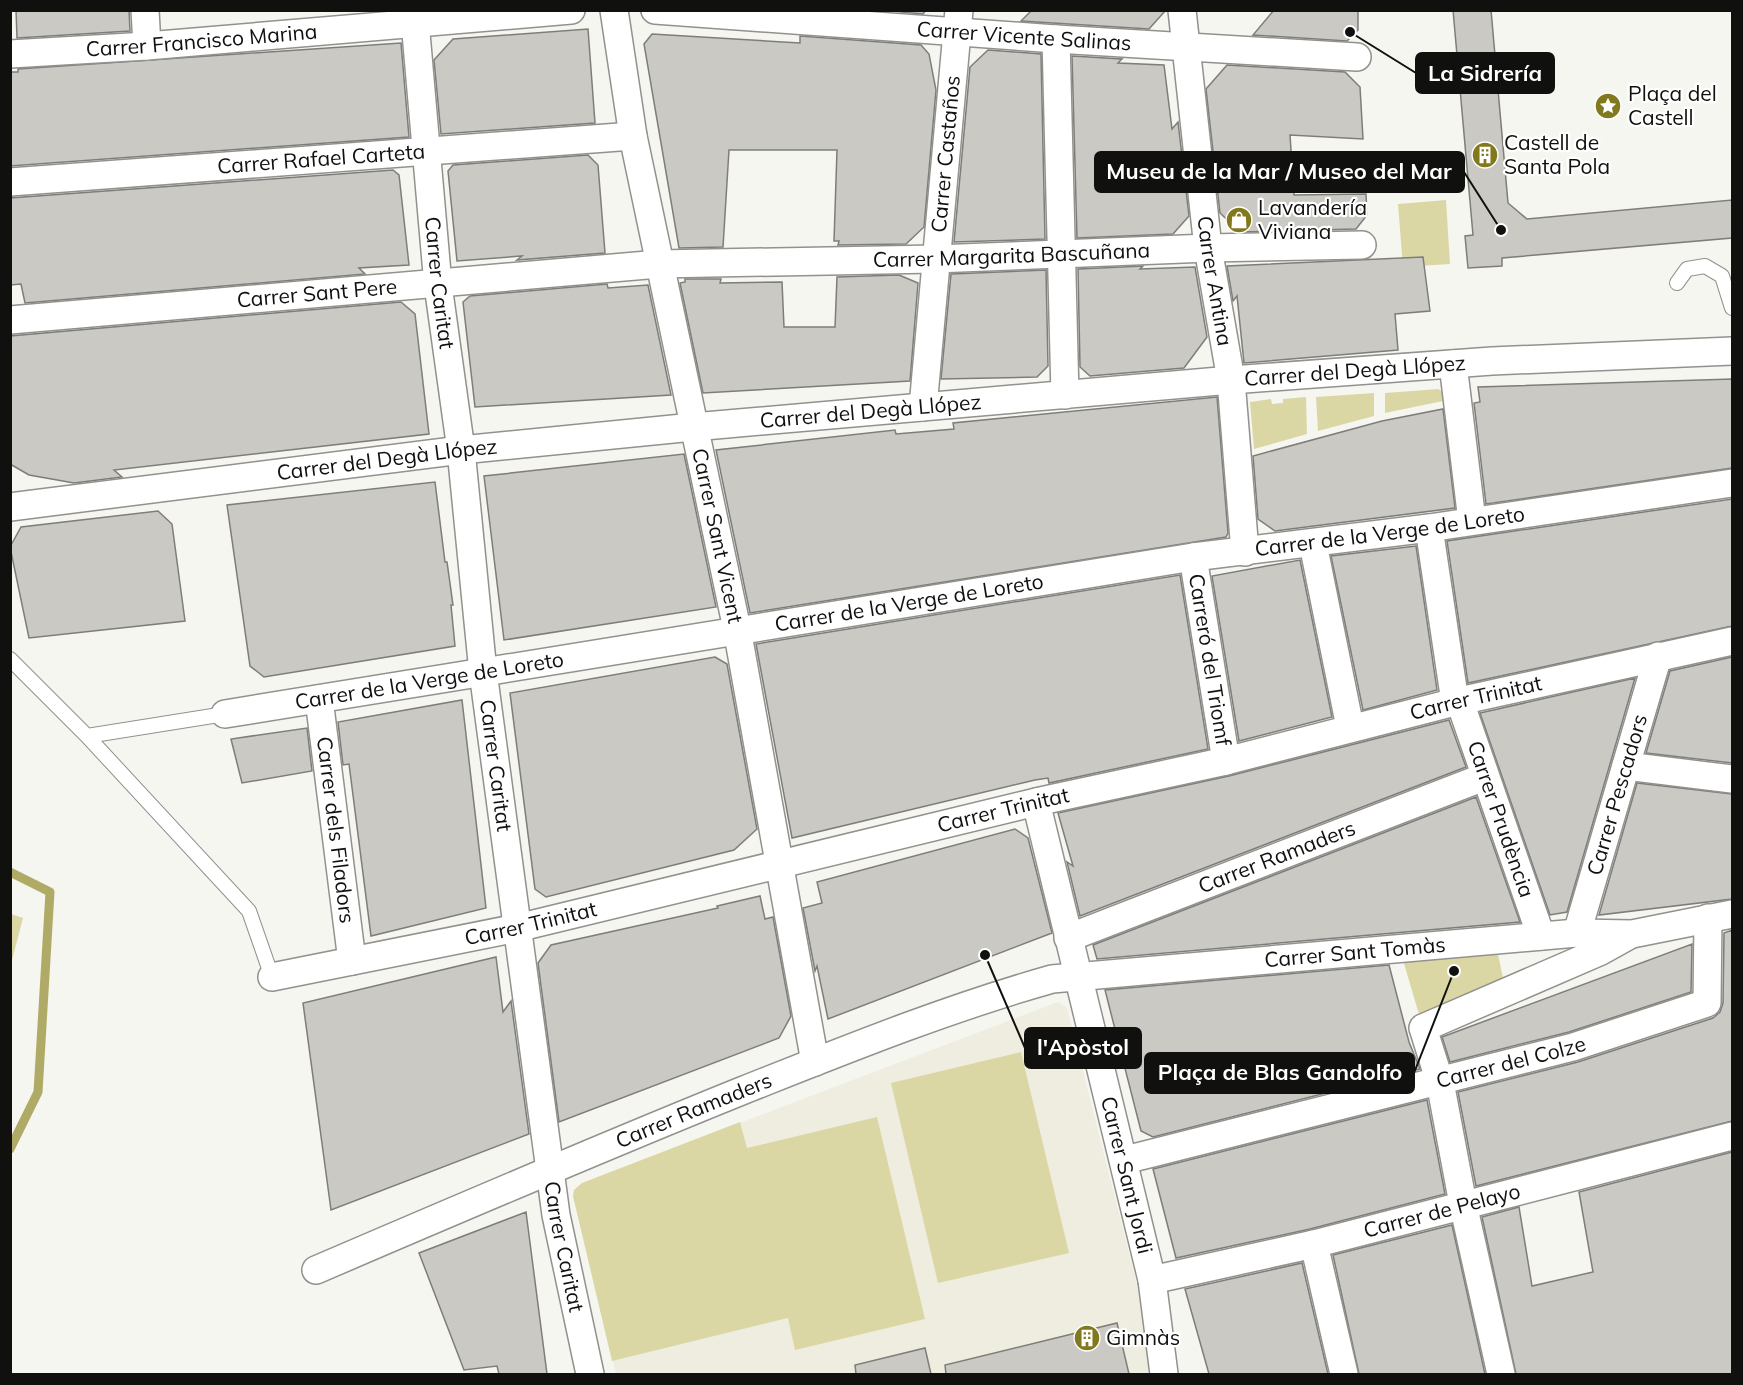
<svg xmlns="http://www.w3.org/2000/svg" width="1743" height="1385" viewBox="0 0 1743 1385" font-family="Mulish,sans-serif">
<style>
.built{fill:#eeede0}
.green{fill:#dbd7a5}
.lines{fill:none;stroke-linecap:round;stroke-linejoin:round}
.stream{stroke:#b0aa67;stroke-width:9}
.building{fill:#cac9c4;stroke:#7e7d79;stroke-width:1.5}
.lane-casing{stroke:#92918d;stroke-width:16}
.street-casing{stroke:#92918d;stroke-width:30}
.lane{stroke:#fff;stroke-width:14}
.street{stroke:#fff;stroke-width:27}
.labels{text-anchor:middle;stroke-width:4.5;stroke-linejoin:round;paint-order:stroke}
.street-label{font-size:21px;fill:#10100e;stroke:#fff}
.poi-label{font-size:21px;fill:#10100e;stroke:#fff;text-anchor:start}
.leader{fill:none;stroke:#10100e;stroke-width:2}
.callout-dot{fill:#10100e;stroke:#fff;stroke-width:2}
.callout{fill:#10100e;stroke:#10100e;stroke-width:2}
.callout-label{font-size:22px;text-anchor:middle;font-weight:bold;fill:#fff}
</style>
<rect width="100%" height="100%" fill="#f6f6f1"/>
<path class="built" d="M1058 1002 1067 1008 1146 1320 1151 1374H616L573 1196 574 1190 582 1183Z"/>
<path class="green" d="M1446 200 1450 264 1403 267 1398 204Z
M1438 389 1443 392V401L1385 413V393Z
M1374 393V416L1318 431 1316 397Z
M1306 397 1307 434 1254 449 1250 402 1271 399 1272 404 1283 403V399Z
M11 914 23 918 11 964 10 914Z
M1495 940 1506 992 1423 1028 1400 950Z
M1021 1052 1069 1253 938 1283 891 1083Z
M877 1117 925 1319 795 1350 788 1318 612 1361 573 1196 574 1190 582 1183 740 1122 747 1148Z"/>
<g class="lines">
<path class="stream" d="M10 872 50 892 38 1092 10 1149"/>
</g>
<path class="building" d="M16 10H129L130 31 17 38Z
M880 10H926L923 14Z
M1032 10H1166L1149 29 1021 21Z
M1274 10H1358V30L1347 41 1253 35Z
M1453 10H1491L1508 203 1527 219 1732 200V238L1502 258V266L1468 268 1465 236 1473 235Z
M588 29 595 123 441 134 434 60 453 39Z
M652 34 800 43V36L921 45 929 54 936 90 924 227 906 244 838 245 839 241H834L837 150H729L723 247 679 248 644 44Z
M401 43 409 137 10 166V72H18V69Z
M988 50 1041 54 1045 239 954 242 970 67Z
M1072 56 1122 59 1118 63 1164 65 1172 129 1178 122 1189 216 1173 234 1077 238Z
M1227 65 1345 72 1360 87 1363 139 1290 135 1294 195 1366 194 1367 215 1356 229 1240 232 1220 213 1206 89Z
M588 155 598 165 605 253 517 260 522 256 457 261 448 171 453 165Z
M393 170 399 175 409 265 359 268 365 274 25 303 21 284 10 285V198Z
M1423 257 1430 311 1395 314 1398 350 1244 363 1237 296 1233 301 1227 266Z
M1143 266 1140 269 1195 267 1207 337 1184 368 1090 376 1080 367 1078 269Z
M1046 270 1048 366 1037 377 941 379 951 274Z
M899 275 918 283 910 381 703 393 680 283 685 282V279H721L720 283 782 282 784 327H835L837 277Z
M607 284 608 288 648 285 671 395 475 407 463 302 470 296Z
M401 302 415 314 429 434 114 470 122 477 74 483 29 475 10 464V336Z
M1732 379V468L1486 504 1474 403 1480 402 1478 387Z
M1217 397 1228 533 1226 537 750 613 716 450 895 430 896 434 954 429 953 423Z
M1443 409 1455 508 1275 531 1258 519 1253 456 1382 421Z
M684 454 716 607 504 640 484 476Z
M435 482 445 562H447L453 605H451L455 646 264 677 250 666 227 505Z
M1732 499V626L1468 683 1447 541Z
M158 511 172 524 185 621 29 638 10 547 21 527Z
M1416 546 1437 690 1363 710 1331 556Z
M1300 560 1332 717 1239 741 1212 576Z
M1180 575 1208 749 1049 783 1048 778 1035 780 792 838 756 644Z
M715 657 727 664 757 829 734 850 546 897 535 889 510 693Z
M1732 657V763L1646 753 1670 671Z
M1635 678 1567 912 1550 915 1480 713Z
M462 700 486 908 371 936 349 764 343 765 338 722Z
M1449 720 1466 767 1080 916 1067 862 1073 866 1058 813 1229 776Z
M307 728 312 771 242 783 231 739Z
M1637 783 1732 794V899L1599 915Z
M1476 797 1520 922 1097 959 1093 945Z
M1015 829 1028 838 1052 933 828 1019 817 966 815 971 803 908 822 903 817 882Z
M760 896 765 919 773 917 791 1016 779 1038 559 1122 538 963 551 945 718 908 717 906Z
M1732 930V1121L1476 1186 1458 1092 1578 1062 1713 1018 1720 1012 1723 1003 1724 933Z
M1692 944 1691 992 1569 1032 1450 1062 1442 1037Z
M496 957 503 1012 511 1001 529 1134 331 1210 303 1003Z
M1389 965 1409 1042 1420 1069 1153 1137 1141 1131 1105 990Z
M1427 1100 1445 1194 1310 1229 1176 1258 1153 1169Z
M1732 1152V1374H1516L1482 1217 1519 1207 1532 1286 1593 1272 1579 1192Z
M526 1212 547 1374H499L497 1366 464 1370 419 1253Z
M1452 1225 1485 1374H1359L1333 1255Z
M1302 1263 1328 1374H1209L1185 1289Z
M1117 1323 1129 1374H946L945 1365Z
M925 1348 931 1374H856L855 1365Z"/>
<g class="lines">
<defs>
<path id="lane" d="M1677 283 1687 269 1705 266 1722 276 1732 308
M10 659 87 736 249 911 272 977
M87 736 225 714"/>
<g id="street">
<path d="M145 10 147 46"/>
<path id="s1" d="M414 10 438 285 461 450 483 672 556 1215 590 1374"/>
<path id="s2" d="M614 10 633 136 737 629 815 1062"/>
<path id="s3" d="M655 10 1056 39 1357 57"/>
<path id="s4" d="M1182 10 1208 248 1231 380 1245 552"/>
<path d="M1056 39 1065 395"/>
<path id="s5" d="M10 54 147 46 571 10"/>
<path id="s6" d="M10 182 633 136"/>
<path id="s7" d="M10 320 659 264 935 259 1208 248 1362 245"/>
<path d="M1453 364 1472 521"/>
<path id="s8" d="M923 407 959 10"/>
<path id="s9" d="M10 507 461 450 693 427 1231 380 1492 361 1732 351"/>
<path d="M1429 528 1455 702"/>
<path d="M1313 544 1350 727"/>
<path id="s10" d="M1193 557 1226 761"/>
<path id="s11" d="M319 699 352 961"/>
<path id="s12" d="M1460 702 1541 936"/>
<path id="s13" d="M225 714 1193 557 1429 528 1732 483"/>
<path d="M1626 766 1732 779"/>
<path id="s14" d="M1036 802 1152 1280 1164 1374"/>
<path id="s15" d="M1577 933 1658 656"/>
<path id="s16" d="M1068 938 1484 777"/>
<path id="s17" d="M272 977 517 928 1036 802 1226 761 1455 702 1732 641"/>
<path id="s18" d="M1125 1160 1573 1047 1707 1003 1708 918"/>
<path d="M1314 1244 1344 1374"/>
<path id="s19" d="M316 1270C458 1209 600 1148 744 1090 845 1050 946 1009 1052 979L1577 933 1632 934 1732 914"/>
<path id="s20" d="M1152 1280 1314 1244 1732 1136"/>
<path d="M1501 1374 1463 1204 1440 1082 1423 1028 1601 951 1628 936"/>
</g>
</defs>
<use href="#lane" class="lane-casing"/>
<use href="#street" class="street-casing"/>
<use href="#lane" class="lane"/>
<use href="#street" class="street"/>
</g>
<defs>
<symbol id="sight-disc" viewBox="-11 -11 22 22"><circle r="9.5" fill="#82791e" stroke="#fff"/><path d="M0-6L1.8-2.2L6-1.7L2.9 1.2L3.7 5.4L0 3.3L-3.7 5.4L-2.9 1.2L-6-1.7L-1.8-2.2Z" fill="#fff"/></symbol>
<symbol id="building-disc" viewBox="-11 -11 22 22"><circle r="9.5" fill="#82791e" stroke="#fff"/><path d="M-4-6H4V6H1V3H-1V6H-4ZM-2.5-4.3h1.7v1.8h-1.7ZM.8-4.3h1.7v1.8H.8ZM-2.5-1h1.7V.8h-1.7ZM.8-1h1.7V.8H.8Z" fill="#fff"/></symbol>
<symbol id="shop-disc" viewBox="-11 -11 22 22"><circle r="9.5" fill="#82791e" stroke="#fff"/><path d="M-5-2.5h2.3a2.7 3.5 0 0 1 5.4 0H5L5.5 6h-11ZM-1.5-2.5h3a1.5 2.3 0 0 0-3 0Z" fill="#fff"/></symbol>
</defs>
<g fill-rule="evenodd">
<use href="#sight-disc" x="1593" y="91" width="30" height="30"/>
<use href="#building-disc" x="1470" y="140" width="30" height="30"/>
<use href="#shop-disc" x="1224" y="205" width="30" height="30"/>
<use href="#building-disc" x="1072" y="1323" width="30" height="30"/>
</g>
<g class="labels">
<g class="street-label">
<text dy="7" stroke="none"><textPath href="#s3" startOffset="370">Carrer Vicente Salinas</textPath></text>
<text dy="7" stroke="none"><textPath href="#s5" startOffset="192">Carrer Francisco Marina</textPath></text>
<text dy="7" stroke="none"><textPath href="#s8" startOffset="254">Carrer Castaños</textPath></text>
<text dy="7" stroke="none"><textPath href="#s6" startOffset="312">Carrer Rafael Carteta</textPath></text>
<text dy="7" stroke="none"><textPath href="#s7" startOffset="1004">Carrer Margarita Bascuñana</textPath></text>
<text dy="7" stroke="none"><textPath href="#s4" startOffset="273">Carrer Antina</textPath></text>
<text dy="7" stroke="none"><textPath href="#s1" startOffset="274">Carrer Caritat</textPath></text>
<text dy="7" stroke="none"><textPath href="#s7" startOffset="308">Carrer Sant Pere</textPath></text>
<text dy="7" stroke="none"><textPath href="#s9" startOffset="1352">Carrer del Degà Llópez</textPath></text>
<text dy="7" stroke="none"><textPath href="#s9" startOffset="866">Carrer del Degà Llópez</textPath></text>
<text dy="7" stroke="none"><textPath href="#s9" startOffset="380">Carrer del Degà Llópez</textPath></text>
<text dy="7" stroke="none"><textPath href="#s13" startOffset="1179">Carrer de la Verge de Loreto</textPath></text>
<text dy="7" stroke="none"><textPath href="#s2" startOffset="536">Carrer Sant Vicent</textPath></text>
<text dy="7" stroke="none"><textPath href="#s13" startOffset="693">Carrer de la Verge de Loreto</textPath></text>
<text dy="7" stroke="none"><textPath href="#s10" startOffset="104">Carreró del Triomf</textPath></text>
<text dy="7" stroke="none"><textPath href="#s13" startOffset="207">Carrer de la Verge de Loreto</textPath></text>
<text dy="7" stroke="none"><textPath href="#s17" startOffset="1236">Carrer Trinitat</textPath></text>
<text dy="7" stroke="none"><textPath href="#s1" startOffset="760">Carrer Caritat</textPath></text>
<text dy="7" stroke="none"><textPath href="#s15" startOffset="144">Carrer Pescadors</textPath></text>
<text dy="7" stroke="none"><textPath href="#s17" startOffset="750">Carrer Trinitat</textPath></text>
<text dy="7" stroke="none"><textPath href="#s12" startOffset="124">Carrer Prudència</textPath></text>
<text dy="7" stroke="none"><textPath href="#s11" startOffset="132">Carrer dels Filadors</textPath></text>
<text dy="7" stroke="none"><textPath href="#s16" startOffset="224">Carrer Ramaders</textPath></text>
<text dy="7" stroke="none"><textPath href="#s17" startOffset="264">Carrer Trinitat</textPath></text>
<text dy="7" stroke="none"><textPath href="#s19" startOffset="1096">Carrer Sant Tomàs</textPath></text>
<text dy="7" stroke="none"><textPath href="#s18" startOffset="398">Carrer del Colze</textPath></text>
<text dy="7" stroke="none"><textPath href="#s19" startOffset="410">Carrer Ramaders</textPath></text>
<text dy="7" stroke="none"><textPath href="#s14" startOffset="384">Carrer Sant Jordi</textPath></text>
<text dy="7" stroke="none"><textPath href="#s20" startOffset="298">Carrer de Pelayo</textPath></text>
<text dy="7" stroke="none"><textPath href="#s1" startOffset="1246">Carrer Caritat</textPath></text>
</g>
<g class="poi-label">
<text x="1628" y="101">Plaça del<tspan x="1628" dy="24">Castell</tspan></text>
<text x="1504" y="150">Castell de<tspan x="1504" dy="24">Santa Pola</tspan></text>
<text x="1258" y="215">Lavandería<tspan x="1258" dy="24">Viviana</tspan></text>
<text x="1106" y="1345">Gimnàs</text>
</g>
</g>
<path class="leader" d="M1350 32L1416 73M1501 230L1464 172M985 955L1025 1048M1454 971L1414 1073"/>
<g class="callout-dot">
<circle cx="1350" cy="32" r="6"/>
<circle cx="1501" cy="230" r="6"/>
<circle cx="985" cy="955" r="6"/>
<circle cx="1454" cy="971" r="6"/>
</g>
<g class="callout">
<rect x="1416" y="53" width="138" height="40" rx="6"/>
<rect x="1095" y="152" width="369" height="40" rx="6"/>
<rect x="1025" y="1028" width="116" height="40" rx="6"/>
<rect x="1145" y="1053" width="269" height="40" rx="6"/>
</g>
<g class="callout-label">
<text x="1485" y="81">La Sidrería</text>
<text x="1279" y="179">Museu de la Mar / Museo del Mar</text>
<text x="1083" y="1055">l'Apòstol</text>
<text x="1280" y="1080">Plaça de Blas Gandolfo</text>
</g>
<rect width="1743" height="1385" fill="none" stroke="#10100e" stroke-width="24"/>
</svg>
